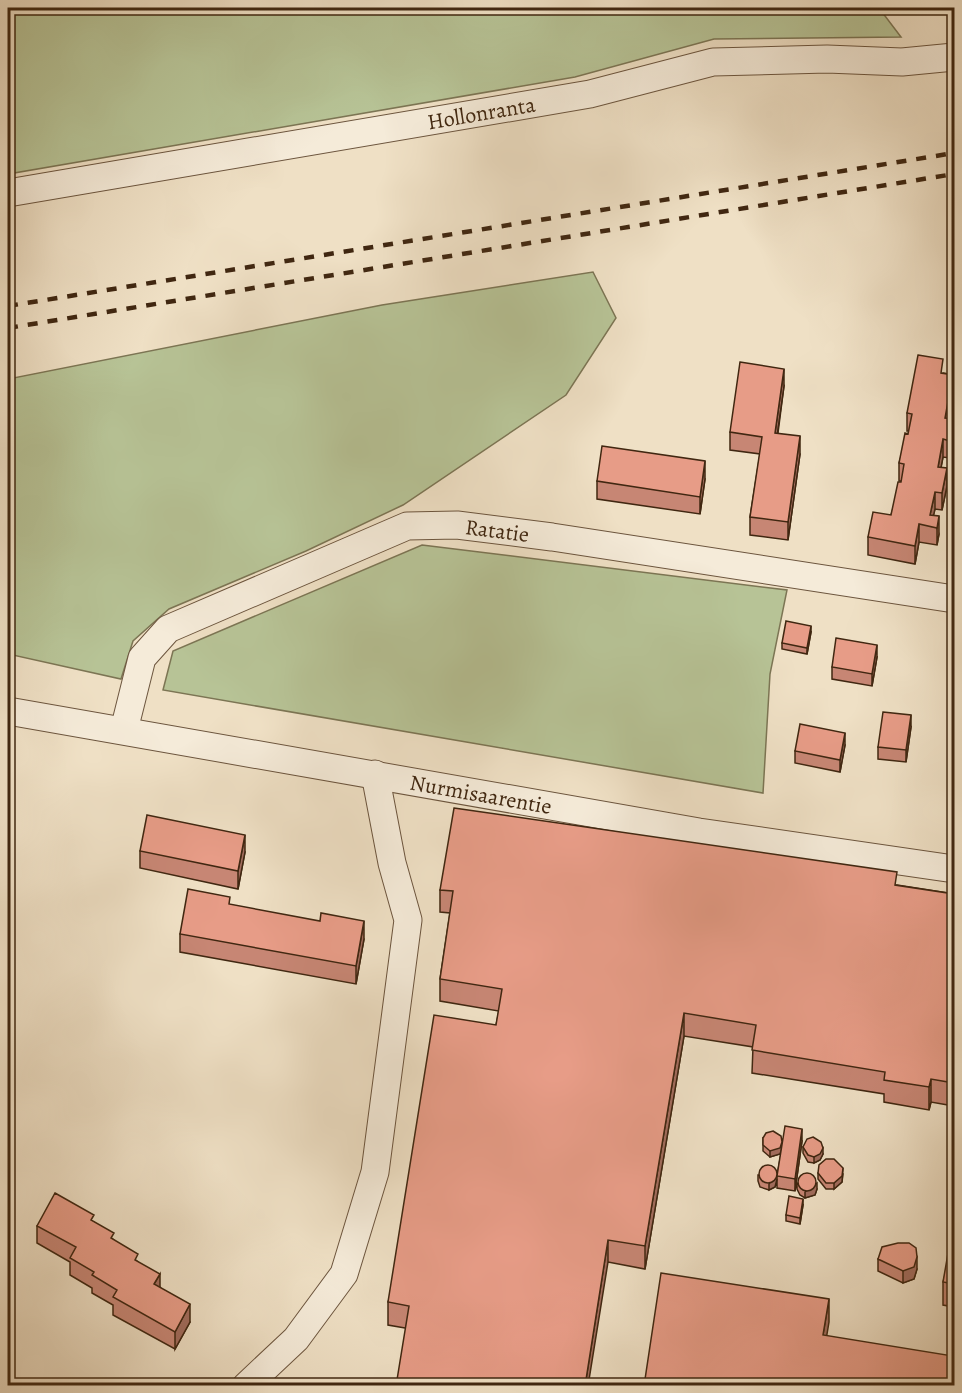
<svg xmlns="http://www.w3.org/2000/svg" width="962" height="1393" viewBox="0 0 962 1393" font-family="Alegreya,serif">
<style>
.green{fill:#b7c396;stroke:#7c7554;stroke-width:1.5}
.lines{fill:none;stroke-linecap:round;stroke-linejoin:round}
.minor-casing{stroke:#6c553e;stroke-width:29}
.minor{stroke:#f5ebd9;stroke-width:27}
.rail{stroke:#402711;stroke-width:4.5;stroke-dasharray:10 10;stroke-linecap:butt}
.wall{fill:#c78674;stroke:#402711;stroke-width:1.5}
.shaded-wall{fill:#a26d5e;stroke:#402711;stroke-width:1.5}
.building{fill:#e79c87;stroke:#402711;stroke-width:1.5}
.labels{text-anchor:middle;stroke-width:4.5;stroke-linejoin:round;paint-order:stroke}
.street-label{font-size:22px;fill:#402711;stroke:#f5ebd9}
</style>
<rect width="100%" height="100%" fill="#efe0c5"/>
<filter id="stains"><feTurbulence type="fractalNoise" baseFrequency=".00333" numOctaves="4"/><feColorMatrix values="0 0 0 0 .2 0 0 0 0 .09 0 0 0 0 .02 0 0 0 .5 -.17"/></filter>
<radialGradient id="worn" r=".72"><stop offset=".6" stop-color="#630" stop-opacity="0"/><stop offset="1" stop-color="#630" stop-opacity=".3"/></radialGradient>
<path class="green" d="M8 8H879L901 37 714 39 575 77 8 174Z
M593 272 616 318 566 395 403 505 306 551 169 609 133 641 121 679 8 654V379L382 305Z
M422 545 787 590 770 674 763 793 163 690 173 651Z"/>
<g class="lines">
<defs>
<g id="minor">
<path id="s1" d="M8 193 590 94 713 62 827 59 902 62 954 57"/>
<path id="s2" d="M8 711 699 832 954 869"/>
<path id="s3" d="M124 730 142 658 168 629 407 526 457 525 552 537 954 599"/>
<path d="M246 1386 296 1339 344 1274 375 1172 408 920 392 863 375 774"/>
</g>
</defs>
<use href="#minor" class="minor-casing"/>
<use href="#minor" class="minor"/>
<path class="rail" d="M8 306 954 153
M8 328 954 174"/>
</g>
<path class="wall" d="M943 373 954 375V414L949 413 948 418 954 437 950 458 943 457 941 467 947 486 942 510 935 509 933 516 939 534 937 545 919 542 915 564 868 555V537L891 515 901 482V481H899V463L909 431H907V413Z
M784 386 778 433 800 454 788 540 750 535V517L760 454 730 450V432Z
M705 479 700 514 597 499V481Z
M811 632 807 654 782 649V643Z
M877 657 872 686 832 679V667Z
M911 727 906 762 878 759V747Z
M845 745 840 772 795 763V751Z
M140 851 245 852 238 889 140 868Z
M897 885 954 894V1106L931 1102 929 1110 884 1102V1094L752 1073 753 1047 684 1036 645 1269 608 1262 405 1328 388 1325V1302L496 1025 499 1011 440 1001V979L450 913 440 912V890Z
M230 905 364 939 356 984 180 952V934Z
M763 1138 782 1148 802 1141 795 1191 777 1188V1179L775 1187 769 1190 760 1187 758 1181V1175L777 1176 782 1148 780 1154 770 1157 763 1151Z
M803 1147 823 1154 820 1160 814 1163 808 1162 803 1153Z
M818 1173 843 1174 842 1182 834 1189H826L818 1179Z
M797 1183 817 1189 815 1195 805 1198 800 1195 797 1189Z
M803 1205 800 1224 786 1221V1215Z
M94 1222 138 1262 190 1322 175 1349 113 1315V1305L92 1293V1288L70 1275V1262L37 1243V1226Z
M954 1242V1307L943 1305V1282Z
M878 1259 917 1269 914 1279 903 1283 878 1271Z"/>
<path class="shaded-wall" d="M784 369V386L775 450V433Z
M949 396V413L945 435V418Z
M954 419V437L950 458V441Z
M800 436V454L788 540V522Z
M943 439V457L938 484V467Z
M705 461V479L700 514V497Z
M947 468V486L942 510V493Z
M935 492V509L931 527 930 515Z
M939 516V534L937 545V528Z
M919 524V542L915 564V546Z
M811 626V632L807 654V648Z
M877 645V657L872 686V674Z
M911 715V727L906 762V750Z
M845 733V745L840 772V760Z
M245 835V852L238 889V871Z
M364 921V939L356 984V966Z
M684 1013V1036L645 1269V1246Z
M931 1079V1102L929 1110V1087Z
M802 1129V1141L795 1191V1179Z
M782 1142V1148L780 1154 770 1157V1151Z
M823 1148V1154L820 1160 814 1163V1157Z
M843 1168 842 1182 834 1189V1183Z
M777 1173V1179L775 1187 769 1190V1184Z
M817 1183V1189L815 1195 805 1198V1192Z
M803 1199V1205L800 1224V1218Z
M608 1240V1262L588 1386H585Z
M917 1257V1269L914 1279 903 1283V1271Z
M160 1274V1292L154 1284Z
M829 1299V1322L823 1358V1335Z
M190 1304V1322L175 1349V1332Z
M953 1356V1378L952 1386H949Z"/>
<path class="building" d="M918 355 943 359 941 373 954 375V397L949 396 945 418 954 419 950 441 943 439 938 467 947 468 942 493 935 492 930 515 939 516 937 528 919 524 915 546 868 537 873 512 891 515 898 482H901L904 464 899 463 905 433 908 434 912 414 907 413Z
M740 362 784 369 775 433 800 436 788 522 750 517 762 437 730 432Z
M602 446 705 461 700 497 597 481Z
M786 621 811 626 807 648 782 643Z
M836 638 877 645 872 674 832 667Z
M883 712 911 715 906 750 878 747Z
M800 724 845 733 840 760 795 751Z
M454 808 897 872 895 885 954 894V1083L931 1079 929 1087 884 1080 885 1072 752 1050 756 1025 684 1013 645 1246 608 1240 585 1386H396L409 1306 388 1302 434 1015 496 1025 502 989 440 979 453 891 440 890Z
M147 815 245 835 238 871 140 851Z
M188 889 230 897 229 904 320 921 321 913 364 921 356 966 180 934Z
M785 1126 802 1129 795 1179 777 1176Z
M773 1131 781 1136 782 1142 780 1148 770 1151 763 1145V1138L766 1133Z
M813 1137 821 1142 823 1148 820 1154 814 1157 808 1155 803 1147 807 1139Z
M826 1159H834L843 1168 842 1176 834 1183H826L818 1173 819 1165Z
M759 1174a9 9 0 1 1 18 0a9 9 0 1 1-18 0Z
M798 1182a9 9 0 1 1 18 0a9 9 0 1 1-18 0Z
M55 1193 94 1215 91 1220 114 1233 111 1238 138 1254 135 1260 160 1274 154 1284 190 1304 175 1332 113 1297 117 1290 92 1275 94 1272 70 1258 76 1247 37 1226Z
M789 1196 803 1199 800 1218 786 1215Z
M950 1242H954V1284L943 1282Z
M898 1243H909L916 1248 917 1257 914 1267 903 1271 878 1259 882 1247Z
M661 1273 829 1299 823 1335 953 1356 949 1386H644Z"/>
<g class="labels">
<g class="street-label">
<text dy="8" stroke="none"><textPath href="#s1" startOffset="480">Hollonranta</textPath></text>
<text dy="8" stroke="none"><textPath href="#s3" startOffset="464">Ratatie</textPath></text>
<text dy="8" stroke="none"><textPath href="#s2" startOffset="480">Nurmisaarentie</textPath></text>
</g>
</g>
<rect width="962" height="1393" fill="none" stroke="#efe0c5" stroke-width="30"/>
<rect x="9" y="9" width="944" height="1375" fill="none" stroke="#402711" stroke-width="3"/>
<rect x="15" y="15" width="932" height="1363" fill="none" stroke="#402711" stroke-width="1.5"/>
<rect width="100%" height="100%" filter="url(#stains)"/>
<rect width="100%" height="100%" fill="url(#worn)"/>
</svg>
